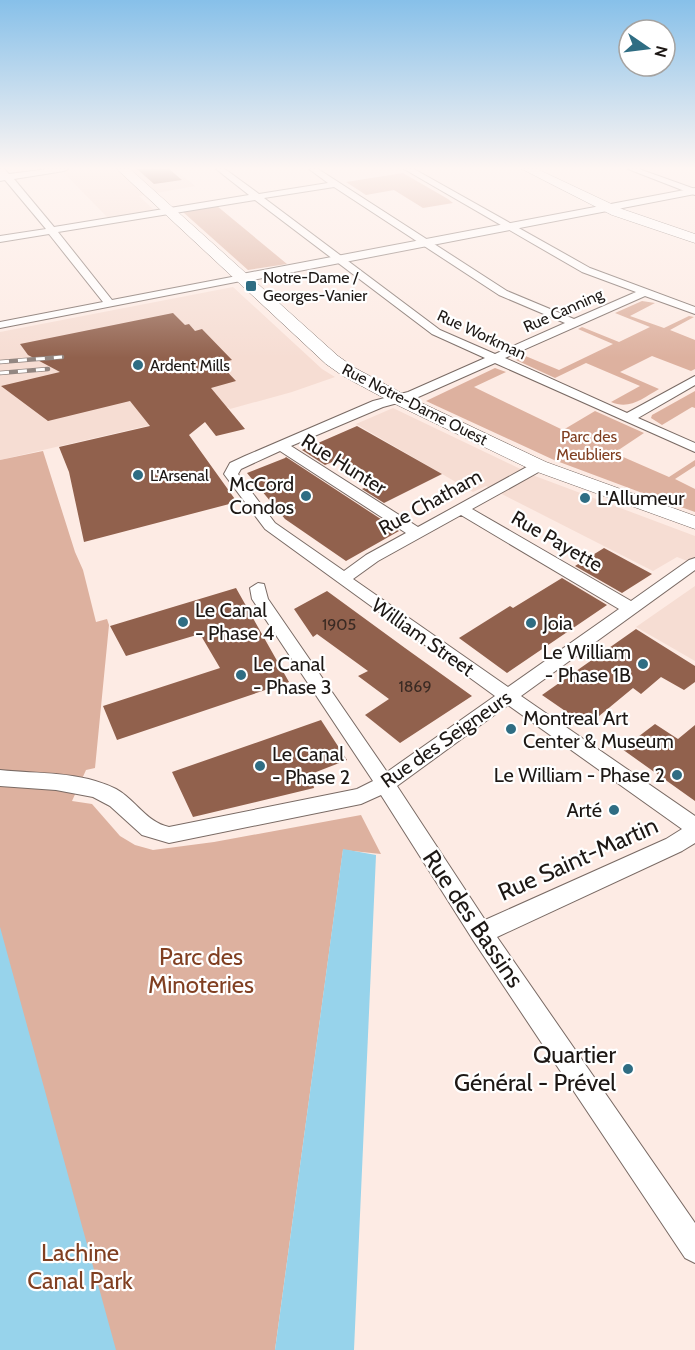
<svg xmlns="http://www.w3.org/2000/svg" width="695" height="1350" viewBox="0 0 695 1350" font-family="Cabin,sans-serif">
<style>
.built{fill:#f6ddd3}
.green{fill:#ddb19f}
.water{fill:#97d3eb}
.building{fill:#91614d}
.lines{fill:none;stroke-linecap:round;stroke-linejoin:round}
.minor-casing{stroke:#796a64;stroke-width:2}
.tertiary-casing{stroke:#796a64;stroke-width:2}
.secondary-casing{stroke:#796a64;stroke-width:1}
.minor{fill:#fff;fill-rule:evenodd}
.tertiary{fill:#fff;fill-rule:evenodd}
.secondary{fill:#fff;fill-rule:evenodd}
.rail-casing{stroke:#928681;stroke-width:4.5}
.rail{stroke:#fff;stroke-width:3;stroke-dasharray:9;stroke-linecap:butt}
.poi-dot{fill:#2f6d83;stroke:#fff;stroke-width:2}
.labels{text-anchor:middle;stroke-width:4.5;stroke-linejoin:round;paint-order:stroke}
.far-poi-label{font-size:16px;fill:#1d1815;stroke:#fff;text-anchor:start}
.far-street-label{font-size:16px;fill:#1d1815;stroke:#fff}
.far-park-label{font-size:16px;fill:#803f21;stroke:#fff}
.number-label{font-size:16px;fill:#3a2a23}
.street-label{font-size:20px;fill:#1d1815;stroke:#fff}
.poi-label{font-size:20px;fill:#1d1815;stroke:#fff;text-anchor:start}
.near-street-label{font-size:24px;fill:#1d1815;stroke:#fff}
.near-park-label{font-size:24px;fill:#803f21;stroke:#fff}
.near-poi-label{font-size:24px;fill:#1d1815;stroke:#fff;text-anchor:end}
</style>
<rect width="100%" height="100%" fill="#fdebe4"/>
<path class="built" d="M60 169H174L195 186 139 196 154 210 108 218Z
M233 287 322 369 335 377 292 392 230 409 228 407 0 460V332Z
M393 408 535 476 695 536V564L677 557 653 571 486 486 473 492 356 424Z
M695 586V661L636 627Z"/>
<path class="green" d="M403 173 448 199 453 203 423 208 394 190 366 195 346 182Z
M217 206 287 264 248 270 183 212Z
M642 301 655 303 630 316 664 328 689 316 694 317 670 330 695 340V369L691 371 652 356 620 372 659 389C643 398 630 410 611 402L640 386 586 363 555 378 516 360 523 355 559 370 613 344 578 329 582 327 619 342 650 327 615 313Z
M495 368 506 372 474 387 563 430 595 411 644 433 614 453 669 477 695 460V466L675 479 695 489V512L653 497 654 495 645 494 554 460 426 401Z
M695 391V408L692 407 662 425 651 418 652 415Z
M43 451 75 552 83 570 96 622 107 619 109 625 95 768 86 770 72 801 92 804 120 836 135 845 153 850 214 842 361 815 381 854 343 850 275 1350H0V460Z"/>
<path class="water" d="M343 849 376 855 354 1350H275Z
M0 927 116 1350H0Z"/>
<path class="building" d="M137 169H169L182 180 154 184Z
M173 313 185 325 189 324 195 331 202 329 232 360 219 363 236 381 211 388 245 429 216 436 205 422 189 435 237 502 84 542 69 472 59 447 150 426 130 401 48 421 1 386 60 372 28 355 20 344Z
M357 426 442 474 384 503 362 489 378 481 340 459 325 465 302 450Z
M285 458 286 457 399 531 346 561 285 519 247 473Z
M604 548 652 574 622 593 575 566Z
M562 578 607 605 507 673 459 638 510 606 513 608Z
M236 588 289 682 117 740 103 706 220 668 200 634 126 656 110 626Z
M327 591 405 648 472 696 400 743 365 715 389 699 358 676 368 671 317 634 313 637 294 609Z
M636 629 695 666V682L684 690 661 677 641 694 633 688 587 726 542 695Z
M321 720 347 760 311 774 314 788 193 817 172 772Z
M655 724 678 739 695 725V801L622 749Z"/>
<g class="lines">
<defs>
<path id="minor" d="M0 169H4L9 174 48 169H68L64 171 14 179 54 227 249 195 216 169H225L259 194 328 183 309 169H318L507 291 574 319 636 292 582 272 404 169H414L590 268 695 307V314L645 296 505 358 627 413 695 376V385L638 418 695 443V452L495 363 416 398 383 407 291 446 418 527 534 463H544L546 466 544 469 472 509 631 601 689 560 695 558V570L521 696 695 816V843L682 851 497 937 695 1223V1263L685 1258 473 940 381 795 361 804 169 843 142 835 110 806 93 797 56 790 0 786V770C38 774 81 771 116 789 136 800 146 822 169 827L357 789 373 781 252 599 250 588 258 583 264 584 268 599 387 772 495 696 265 529 224 474 230 463 245 456 373 401 408 392 485 358 432 334 255 200 58 232 112 300 242 275 247 278 246 280 0 328V322L103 302 49 234 0 242V236L46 229 5 180 0 181ZM334 187 499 295 565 323 495 354 440 330 264 198ZM280 451 406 533 366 555 344 571 275 523 238 474 241 469ZM461 515 619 609 508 687 353 579 378 561ZM508 705 682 829 666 839 485 920 397 786Z
M628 169H639L695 189V195Z"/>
<path id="tertiary" d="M695 188V194L242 282 236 278 242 274Z"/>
<path id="secondary" d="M117 169H130L338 356 355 368 407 396 546 462 695 516V529L532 470 395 404 343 376 326 364Z
M522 169H537L622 209 695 234V243L612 215Z"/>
</defs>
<use href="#minor" class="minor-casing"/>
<use href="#tertiary" class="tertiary-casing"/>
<use href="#secondary" class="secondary-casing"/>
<use href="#minor" class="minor"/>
<use href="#tertiary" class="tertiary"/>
<use href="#secondary" class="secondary"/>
<defs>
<path id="rail" d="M0 362 62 357
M0 373 48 369"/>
</defs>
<use href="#rail" class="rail-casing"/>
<use href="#rail" class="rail"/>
</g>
<linearGradient id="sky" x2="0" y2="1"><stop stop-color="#87c0e9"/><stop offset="0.47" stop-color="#fef6f3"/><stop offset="1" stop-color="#fef6f3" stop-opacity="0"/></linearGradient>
<rect width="695" height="358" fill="url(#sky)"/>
<g class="poi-dot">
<rect x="245" y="280" width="12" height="12" rx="3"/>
<circle cx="138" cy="365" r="6"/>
<circle cx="138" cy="475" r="6"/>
<circle cx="306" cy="496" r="6"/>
<circle cx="585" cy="498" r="6"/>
<circle cx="183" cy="622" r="6"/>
<circle cx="531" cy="623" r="6"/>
<circle cx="643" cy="664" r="6"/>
<circle cx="241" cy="675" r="6"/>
<circle cx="511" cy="729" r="6"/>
<circle cx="260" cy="766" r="6"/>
<circle cx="677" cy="775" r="6"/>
<circle cx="614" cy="810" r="6"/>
<circle cx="628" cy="1069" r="6"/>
</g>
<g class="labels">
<g class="far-poi-label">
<text x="263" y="283">Notre-Dame /<tspan x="263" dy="18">Georges-Vanier</tspan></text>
<text x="150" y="371">Ardent Mills</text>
<text x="150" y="481">L'Arsenal</text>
</g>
<g class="far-street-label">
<text transform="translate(563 310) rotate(-24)" y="6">Rue Canning</text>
<text transform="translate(482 334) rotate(25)" y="6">Rue Workman</text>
<text transform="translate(415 404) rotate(27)" y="6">Rue Notre-Dame Ouest</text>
</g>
<g class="far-park-label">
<text x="589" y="442">Parc des<tspan x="589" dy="18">Meubliers</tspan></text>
</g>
<g class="number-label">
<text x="339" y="630">1905</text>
<text x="415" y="692">1869</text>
</g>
<g class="street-label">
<text transform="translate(344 464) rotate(32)" y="7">Rue Hunter</text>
<text transform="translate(430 502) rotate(-29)" y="7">Rue Chatham</text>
<text transform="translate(557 541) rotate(30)" y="7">Rue Payette</text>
<text transform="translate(423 637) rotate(35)" y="7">William Street</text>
<text transform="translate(446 739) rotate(-35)" y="7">Rue des Seigneurs</text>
</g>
<g class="poi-label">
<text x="294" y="491" text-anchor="end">McCord<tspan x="294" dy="23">Condos</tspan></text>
<text x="597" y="505">L'Allumeur</text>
<text x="195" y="617">Le Canal<tspan x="195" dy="23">- Phase 4</tspan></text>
<text x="543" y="630">Joia</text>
<text x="631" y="659" text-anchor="end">Le William<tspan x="631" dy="23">- Phase 1B</tspan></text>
<text x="253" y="671">Le Canal<tspan x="253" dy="23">- Phase 3</tspan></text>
<text x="523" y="725">Montreal Art<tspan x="523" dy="23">Center &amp; Museum</tspan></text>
<text x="272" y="761">Le Canal<tspan x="272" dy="23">- Phase 2</tspan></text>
<text x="665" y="782" text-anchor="end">Le William - Phase 2</text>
<text x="602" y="817" text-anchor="end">Arté</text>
</g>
<g class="near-street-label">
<text transform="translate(578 859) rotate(-24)" y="8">Rue Saint-Martin</text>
<text transform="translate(473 919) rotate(56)" y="8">Rue des Bassins</text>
</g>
<g class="near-park-label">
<text x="201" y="965">Parc des<tspan x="201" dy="28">Minoteries</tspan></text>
<text x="80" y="1261">Lachine<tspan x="80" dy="28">Canal Park</tspan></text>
</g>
<g class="near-poi-label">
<text x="616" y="1063">Quartier<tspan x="616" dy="28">Général - Prével</tspan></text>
</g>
</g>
<g transform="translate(647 48) rotate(104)"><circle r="28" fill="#ffffff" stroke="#a5a3a1" stroke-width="1.5"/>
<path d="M0-4.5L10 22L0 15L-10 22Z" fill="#2f6d83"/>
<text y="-9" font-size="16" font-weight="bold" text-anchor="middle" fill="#1d1815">N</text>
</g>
</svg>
